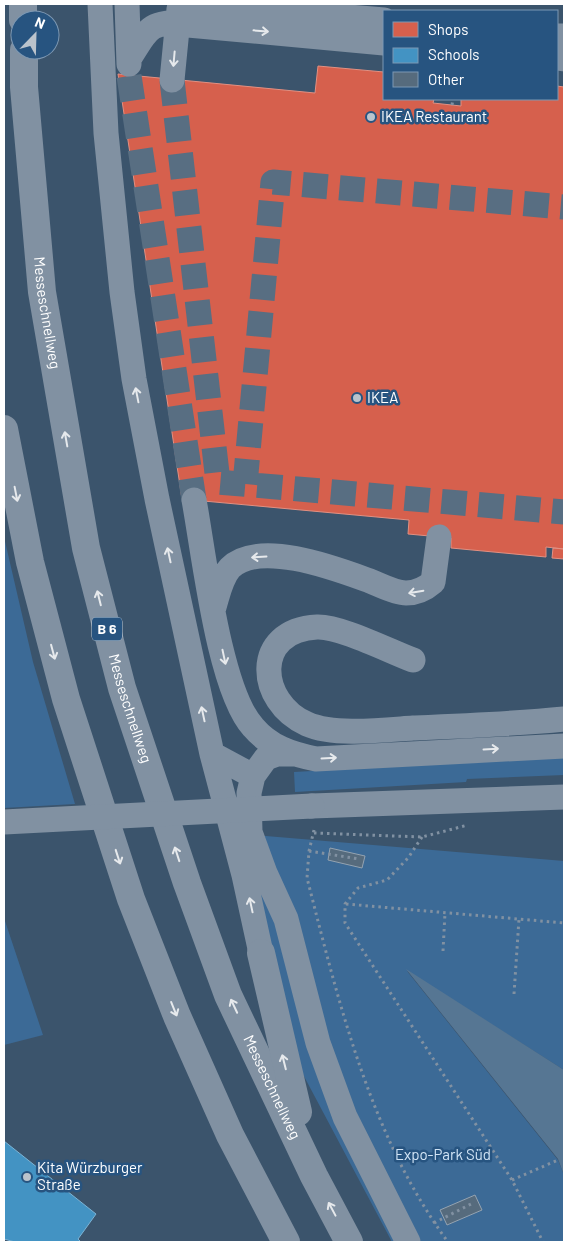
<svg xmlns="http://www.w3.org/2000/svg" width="568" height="1246" viewBox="0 0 568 1246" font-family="Barlow,sans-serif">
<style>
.green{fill:#3c6a96}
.water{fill:#567693}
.shops{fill:#d6604d;stroke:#e29082}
.schools{fill:#4393c3;stroke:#7bb3d5}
.building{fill:#566b7d;stroke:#94a3b1}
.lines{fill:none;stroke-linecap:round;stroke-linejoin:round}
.minor-tunnel{stroke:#586e82;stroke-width:25;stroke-dasharray:25 12;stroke-linecap:butt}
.path{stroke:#8191a2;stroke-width:3;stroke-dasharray:2.5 4;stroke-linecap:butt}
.minor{stroke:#8191a2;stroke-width:25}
.highway{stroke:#8191a2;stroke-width:28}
.minor-bridge{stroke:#8191a2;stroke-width:25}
.oneway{stroke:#e6e9ec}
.poi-dot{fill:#bac3cc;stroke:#275480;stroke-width:2}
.labels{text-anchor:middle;stroke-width:5;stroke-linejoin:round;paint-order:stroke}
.shield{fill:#275480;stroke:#beccd9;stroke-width:1}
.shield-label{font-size:14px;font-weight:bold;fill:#fff}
.poi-label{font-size:15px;fill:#fff;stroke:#275480;text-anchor:start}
.street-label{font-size:15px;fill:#fff;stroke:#275480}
.park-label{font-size:15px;fill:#d1e4f5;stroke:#275480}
</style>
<rect width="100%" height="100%" fill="#3b546c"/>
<path class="green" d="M4 537 33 662 75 804 4 808Z
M564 757V775L467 779 466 782 295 792 294 772Z
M243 834 564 861V1070L407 971 558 1160 564 1175V1242H392L289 1048Z
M4 918 43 1035 4 1045Z"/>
<path class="water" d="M406 969 564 1070V1175L558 1159Z"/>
<path class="shops" d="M318 66 384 72V99H434L433 103 461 106V99H557V86L564 87V549L546 547V557L451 548V538L408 534 409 520 182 499 118 74 315 93Z
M553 548 564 549V559L552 558Z"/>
<path class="schools" d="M4 1141 96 1214 78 1239 81 1242H15L4 1239Z"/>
<path class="building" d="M330 848 365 856 362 868 328 860Z
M475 1195 482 1210 447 1225 440 1210Z"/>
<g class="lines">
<path class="minor-tunnel" d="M129 76 194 500
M172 80 218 482 564 512
M245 484 273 182 564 207"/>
<path class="path" d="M452 105 453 99
M314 830 309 851 307 878C339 1003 370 1136 448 1242
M314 833 422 837 468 825
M422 837 408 858 387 880 358 888 345 904V923L512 1180 543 1242
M309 851 359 859
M346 904 564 923
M443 951 445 913
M514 994 519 919
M512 1180 558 1160
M434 1223 471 1204"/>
<path class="minor" d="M100 4 106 133 122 292 134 379 157 499 212 754 244 875 261 953
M127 4 129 64
M195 4 384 20
M177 24 384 43
M557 36H564
M557 58 564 59
M129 59C152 22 149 24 193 21
M172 80 179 9
M194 500C204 554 219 690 253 727 270 747 291 754 316 759L564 746
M214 607C218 594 221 578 230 568 259 539 337 569 370 581 380 585 395 593 406 593 417 593 425 589 433 582L439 537
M413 660C389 651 340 626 317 627 252 630 257 702 307 724 334 736 384 730 413 728 463 726 514 724 564 719
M212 754 253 776
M292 754H277L266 758 253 776 249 793 250 832 265 873 286 919 318 1043 345 1117 408 1242
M312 806 564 797"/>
<g class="highway">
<path d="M23 4V20"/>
<path id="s1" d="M24 50V87L42 292 86 548 122 688 187 883 228 995 314 1176 349 1242"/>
<path d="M4 429 30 562 66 699 131 899 177 1016 230 1135 286 1242"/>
<path d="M261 953 298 1112"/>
</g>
<path class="minor-bridge" d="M4 822 312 806"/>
</g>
<defs><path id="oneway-shaft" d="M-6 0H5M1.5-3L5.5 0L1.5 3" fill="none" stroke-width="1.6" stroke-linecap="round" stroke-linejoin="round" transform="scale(1.25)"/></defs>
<g class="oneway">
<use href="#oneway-shaft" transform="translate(261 31) rotate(5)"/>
<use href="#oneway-shaft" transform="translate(174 59) rotate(95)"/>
<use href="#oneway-shaft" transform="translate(137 395) rotate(-101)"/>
<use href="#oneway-shaft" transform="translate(66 439) rotate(-100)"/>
<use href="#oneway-shaft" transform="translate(16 494) rotate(79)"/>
<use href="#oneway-shaft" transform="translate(169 555) rotate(-102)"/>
<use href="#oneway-shaft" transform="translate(259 557) rotate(176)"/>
<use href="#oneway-shaft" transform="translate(416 592) rotate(170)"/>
<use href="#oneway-shaft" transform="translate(99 598) rotate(-104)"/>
<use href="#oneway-shaft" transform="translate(53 652) rotate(75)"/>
<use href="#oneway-shaft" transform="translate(224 657) rotate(78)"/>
<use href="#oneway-shaft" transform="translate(203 714) rotate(-102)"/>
<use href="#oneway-shaft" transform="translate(491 749) rotate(-3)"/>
<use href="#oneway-shaft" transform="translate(329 758) rotate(-3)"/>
<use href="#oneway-shaft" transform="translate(177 854) rotate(-108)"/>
<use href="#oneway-shaft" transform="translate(118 857) rotate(72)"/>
<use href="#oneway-shaft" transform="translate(251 905) rotate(-102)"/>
<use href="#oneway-shaft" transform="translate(234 1006) rotate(-115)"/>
<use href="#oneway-shaft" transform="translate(174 1009) rotate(68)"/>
<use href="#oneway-shaft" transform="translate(284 1062) rotate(-104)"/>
<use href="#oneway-shaft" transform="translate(332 1209) rotate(-118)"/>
</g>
<g class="poi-dot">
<circle cx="371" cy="117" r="5"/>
<circle cx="357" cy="398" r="5"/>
<circle cx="27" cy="1177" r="5"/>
</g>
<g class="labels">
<rect class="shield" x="92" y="617.5" width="30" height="23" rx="4"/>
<g class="shield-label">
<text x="107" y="634">B 6</text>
</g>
<g class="poi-label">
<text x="381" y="122">IKEA Restaurant</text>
<text x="367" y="403">IKEA</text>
<text x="37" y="1173">Kita Würzburger<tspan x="37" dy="17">Straße</tspan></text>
</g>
<g class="street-label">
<text dy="5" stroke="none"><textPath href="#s1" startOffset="264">Messeschnellweg</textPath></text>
<text dy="5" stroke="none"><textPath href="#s1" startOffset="669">Messeschnellweg</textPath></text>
<text dy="5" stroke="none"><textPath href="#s1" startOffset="1074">Messeschnellweg</textPath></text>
</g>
<g class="park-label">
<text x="443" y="1160">Expo-Park Süd</text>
</g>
</g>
<rect width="568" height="1246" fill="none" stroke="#ffffff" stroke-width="10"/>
<rect x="383" y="10" width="175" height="90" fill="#275480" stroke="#7d98b3"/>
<rect x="393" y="22" width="25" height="15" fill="#d6604d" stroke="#7d98b3"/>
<text x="428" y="35" font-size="15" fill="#ffffff">Shops</text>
<rect x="393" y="48" width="25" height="15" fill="#4393c3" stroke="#7d98b3"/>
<text x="428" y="60" font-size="15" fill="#ffffff">Schools</text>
<rect x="393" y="72" width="25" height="15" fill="#566b7d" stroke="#7d98b3"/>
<text x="428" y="85" font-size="15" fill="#ffffff">Other</text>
<g transform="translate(35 35) rotate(23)"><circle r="24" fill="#275480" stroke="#7d98b3"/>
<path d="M0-4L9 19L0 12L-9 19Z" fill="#bac3cc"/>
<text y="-8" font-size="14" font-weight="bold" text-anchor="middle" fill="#ffffff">N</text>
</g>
</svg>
